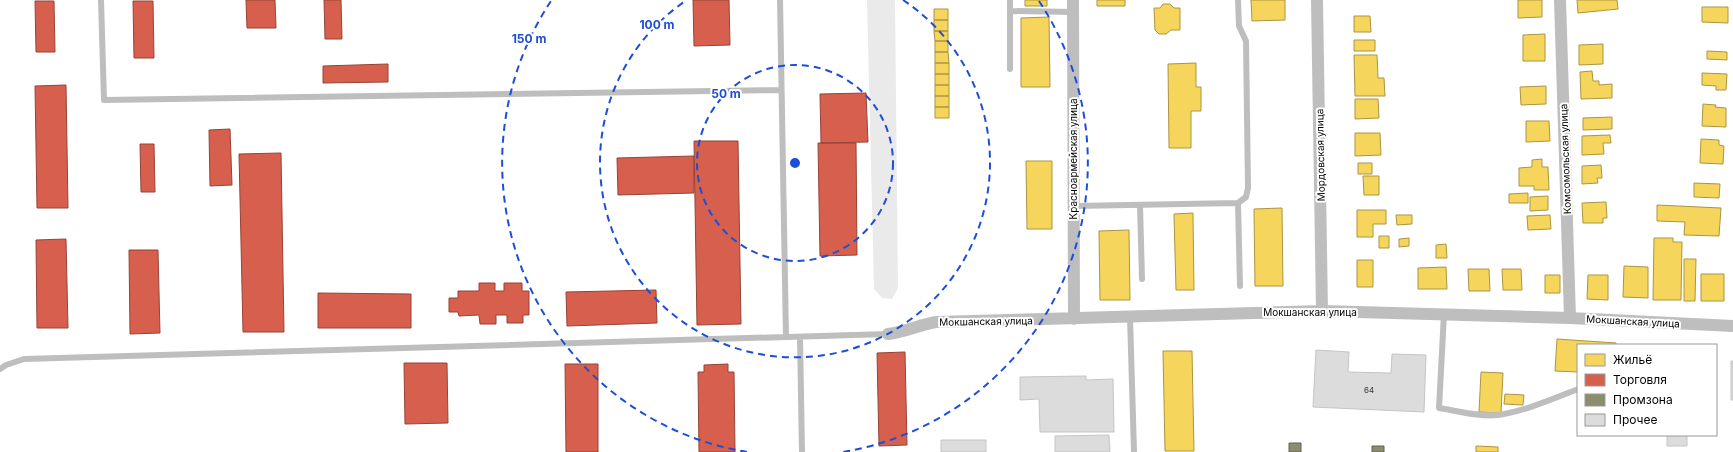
<svg xmlns="http://www.w3.org/2000/svg" width="1733" height="452" viewBox="0 0 1733 452" font-family="Inter,sans-serif">
<style>
.green{fill:#eaeaea}
.homes{fill:#f6d55c;stroke:#ac9540}
.shops{fill:#d6604d;stroke:#964336}
.industry{fill:#8c8c6e;stroke:#62624d}
.building{fill:#dcdcdc;stroke:#c5c5c5}
.lines{fill:none;stroke-linecap:round;stroke-linejoin:round}
.lane{stroke:#bebebe;stroke-width:6}
.street{stroke:#bebebe;stroke-width:12}
.ring{fill:none;stroke:#1d4ed8;stroke-width:2;stroke-dasharray:7 5}
.labels{text-anchor:middle;stroke-width:4;stroke-linejoin:round;paint-order:stroke}
.number-label{font-size:8px;fill:#373737}
.street-label{font-size:10px;fill:#000;stroke:#fff}
.centre{fill:#1d4ed8;stroke:#fff;stroke-width:2}
.ring-label{font-size:12px;text-anchor:middle;font-weight:bold;fill:#1d4ed8;stroke:#fff;stroke-width:4;stroke-linejoin:round;paint-order:stroke}
</style>
<rect width="100%" height="100%" fill="#fff"/>
<path class="green" d="M867 0H895L898 288 892 299 882 298 874 289Z"/>
<path class="homes" d="M1025 0H1047V6H1025Z
M1097 0H1125V6H1097Z
M1251 0H1285V20L1252 21Z
M1518 0H1542V17L1518 18Z
M1577 0H1617L1618 9 1578 13Z
M1163 4H1170L1174 8H1180V30H1171L1166 34H1159L1155 30 1154 8H1160Z
M1702 7H1728V23L1702 22Z
M934 9H948V20H934Z
M1354 16H1370L1371 32H1354Z
M1049 17 1050 87H1021V18Z
M934 20H948V31H934Z
M934 31H948V41H935Z
M1545 34V61H1523V35Z
M1354 40H1375V51H1354Z
M935 41H948V52H935Z
M1603 44V64L1579 65V45Z
M1707 51 1727 52V60L1707 59Z
M935 52H948L949 63H935Z
M1354 55H1377L1378 78H1384L1385 96H1355Z
M935 63H949V74H935Z
M1196 63V87H1201V111H1191V148H1169L1168 64Z
M1592 71 1593 81H1599V85L1612 84V98L1581 99 1580 72Z
M1702 73 1727 74 1726 90H1716V86L1702 85Z
M935 74H949V85H935Z
M935 85H949V96H935Z
M1546 86V104L1521 105 1520 87Z
M935 96H949V107H935Z
M1355 99H1378L1379 118 1355 119Z
M1703 104 1716 105 1715 107 1726 108V127L1702 126Z
M935 107H949V118H935Z
M1612 117V129L1583 130V118Z
M1526 121H1549L1550 141 1526 142Z
M1355 133H1380L1381 155 1355 156Z
M1610 135 1611 143H1603L1604 154 1582 155V136Z
M1701 139 1719 140V145L1724 146 1723 164 1700 163Z
M1542 159V167H1548L1549 190H1534V186H1519V168L1532 167V160Z
M1026 161H1052V229H1027Z
M1358 163H1372V174H1358Z
M1601 165 1602 178H1597L1598 183 1582 184V166Z
M1363 176H1379V195H1364Z
M1694 183 1720 184 1719 198 1694 197Z
M1528 193V203H1509V194Z
M1548 196V210L1530 211V197Z
M1606 202 1607 218H1603V223H1583L1582 203Z
M1657 205 1721 208 1719 236 1684 235 1685 222 1657 221Z
M1282 208 1283 286H1255L1254 209Z
M1357 210H1386V224H1373V237H1357Z
M1193 213 1194 290H1176L1174 214Z
M1396 215H1412V224L1397 225Z
M1550 215 1551 229 1528 230 1527 216Z
M1129 230 1130 300H1100L1099 231Z
M1379 236H1389V248H1379Z
M1409 238V246L1399 247V239Z
M1654 238H1673V242H1682L1681 300H1653Z
M1446 244 1447 258H1436V245Z
M1684 259H1696L1695 301H1684Z
M1357 260H1373V287H1357Z
M1624 266 1648 267V298L1623 297Z
M1446 267 1447 289H1418V268Z
M1468 269H1489L1490 291H1469Z
M1502 269H1521L1522 290H1503Z
M1701 274H1724V301H1701Z
M1545 275H1560V293H1545Z
M1588 275H1608V300L1587 299Z
M1557 339 1616 343V345H1578V372L1555 371Z
M1163 351H1192L1194 451H1165Z
M1481 372 1503 373 1501 413 1479 412Z
M1505 394 1524 395 1523 405 1504 404Z
M1476 446 1498 447V452H1476Z"/>
<path class="shops" d="M246 0H275L276 28H247Z
M324 0H341L342 39H325Z
M693 0H729L730 45 694 46Z
M35 1H54L55 52H36Z
M133 1H153L154 58H134Z
M388 64V82L323 83V66Z
M66 85 68 208H37L35 86Z
M866 93 868 142 821 143 820 94Z
M230 129 232 185 210 186 209 130Z
M694 141H738L741 324 697 325Z
M818 143H856L857 255 820 256Z
M140 144H154L155 192H141Z
M281 153 284 332H243L239 154Z
M694 156V193L618 195 617 158Z
M66 239 68 328H37L36 240Z
M129 250H158L160 333 130 334Z
M479 283H495V291H504V283H522V291H529V315H523V323H507V315H496V324H480L479 315 459 316 458 312H449V298H458V291H479Z
M656 290 657 323 567 326 566 292Z
M318 293 411 294V328H318Z
M905 352 907 445 879 446 877 353Z
M404 363H447L448 423 405 424Z
M565 364H598V452H566Z
M728 364V372H734L735 452H699L698 372H704V365Z"/>
<path class="industry" d="M1289 443H1301V452H1289Z
M1372 446H1384V452H1372Z"/>
<path class="building" d="M1316 350 1349 352 1348 372 1391 373 1392 354 1426 355 1424 412 1313 407Z
M1731 361H1733V400H1731Z
M1086 376V380L1113 379 1114 432H1040L1039 399 1020 400V377Z
M1109 435 1110 452H1055V436Z
M1667 435H1687V446H1667Z
M941 440H986V452H941Z"/>
<g class="lines">
<path class="lane" d="M101 0 104 100 781 90
M780 0 786 337
M1010 11 1073 12
M1010 69V0
M1238 203 1240 286
M1140 205 1142 279
M1074 206 1238 203 1246 197 1248 188 1246 41 1239 26 1238 0
M1444 314 1439 408C1458 411 1479 417 1498 415 1522 412 1555 398 1578 389
M1130 317 1134 452
M800 337 802 452
M0 369 6 365 24 359 888 334"/>
<path class="street" d="M1073 0 1074 319
M1317 0 1322 311
M1560 0 1570 318
M888 334C905 332 919 325 936 322L1322 311 1570 318 1733 326"/>
</g>
<g class="ring">
<circle cx="795" cy="163" r="98"/>
<path d="M903 0A195 195 0 1 1 687 0"/>
<path d="M747 452A293 293 0 0 1 551 1M1039 1A293 293 0 0 1 843 452"/>
</g>
<g class="labels">
<g class="number-label">
<text x="1369" y="393">64</text>
</g>
<g class="street-label">
<text transform="translate(1320 155) rotate(-91)" y="4">Мордовская улица</text>
<text transform="translate(1073 159) rotate(-90)" y="4">Красноармейская улица</text>
<text transform="translate(1565 159) rotate(-92)" y="4">Комсомольская улица</text>
<text x="1310" y="316">Мокшанская улица</text>
<text transform="translate(986 321) rotate(-1)" y="4">Мокшанская улица</text>
<text transform="translate(1633 321) rotate(3)" y="4">Мокшанская улица</text>
</g>
</g>
<circle cx="795" cy="163" r="6" class="centre"/>
<g class="ring-label">
<text x="657" y="29">100 m</text>
<text x="529" y="43">150 m</text>
<text x="726" y="98">50 m</text>
</g>
<rect x="1577" y="344" width="140" height="92" fill="#ffffff" stroke="#999999"/>
<rect x="1585" y="354" width="20" height="12" fill="#f6d55c" stroke="#999999"/>
<text x="1613" y="364" font-size="12" fill="#000000">Жильё</text>
<rect x="1585" y="374" width="20" height="12" fill="#d6604d" stroke="#999999"/>
<text x="1613" y="384" font-size="12" fill="#000000">Торговля</text>
<rect x="1585" y="394" width="20" height="12" fill="#8c8c6e" stroke="#999999"/>
<text x="1613" y="404" font-size="12" fill="#000000">Промзона</text>
<rect x="1585" y="414" width="20" height="12" fill="#dcdcdc" stroke="#999999"/>
<text x="1613" y="424" font-size="12" fill="#000000">Прочее</text>
</svg>
